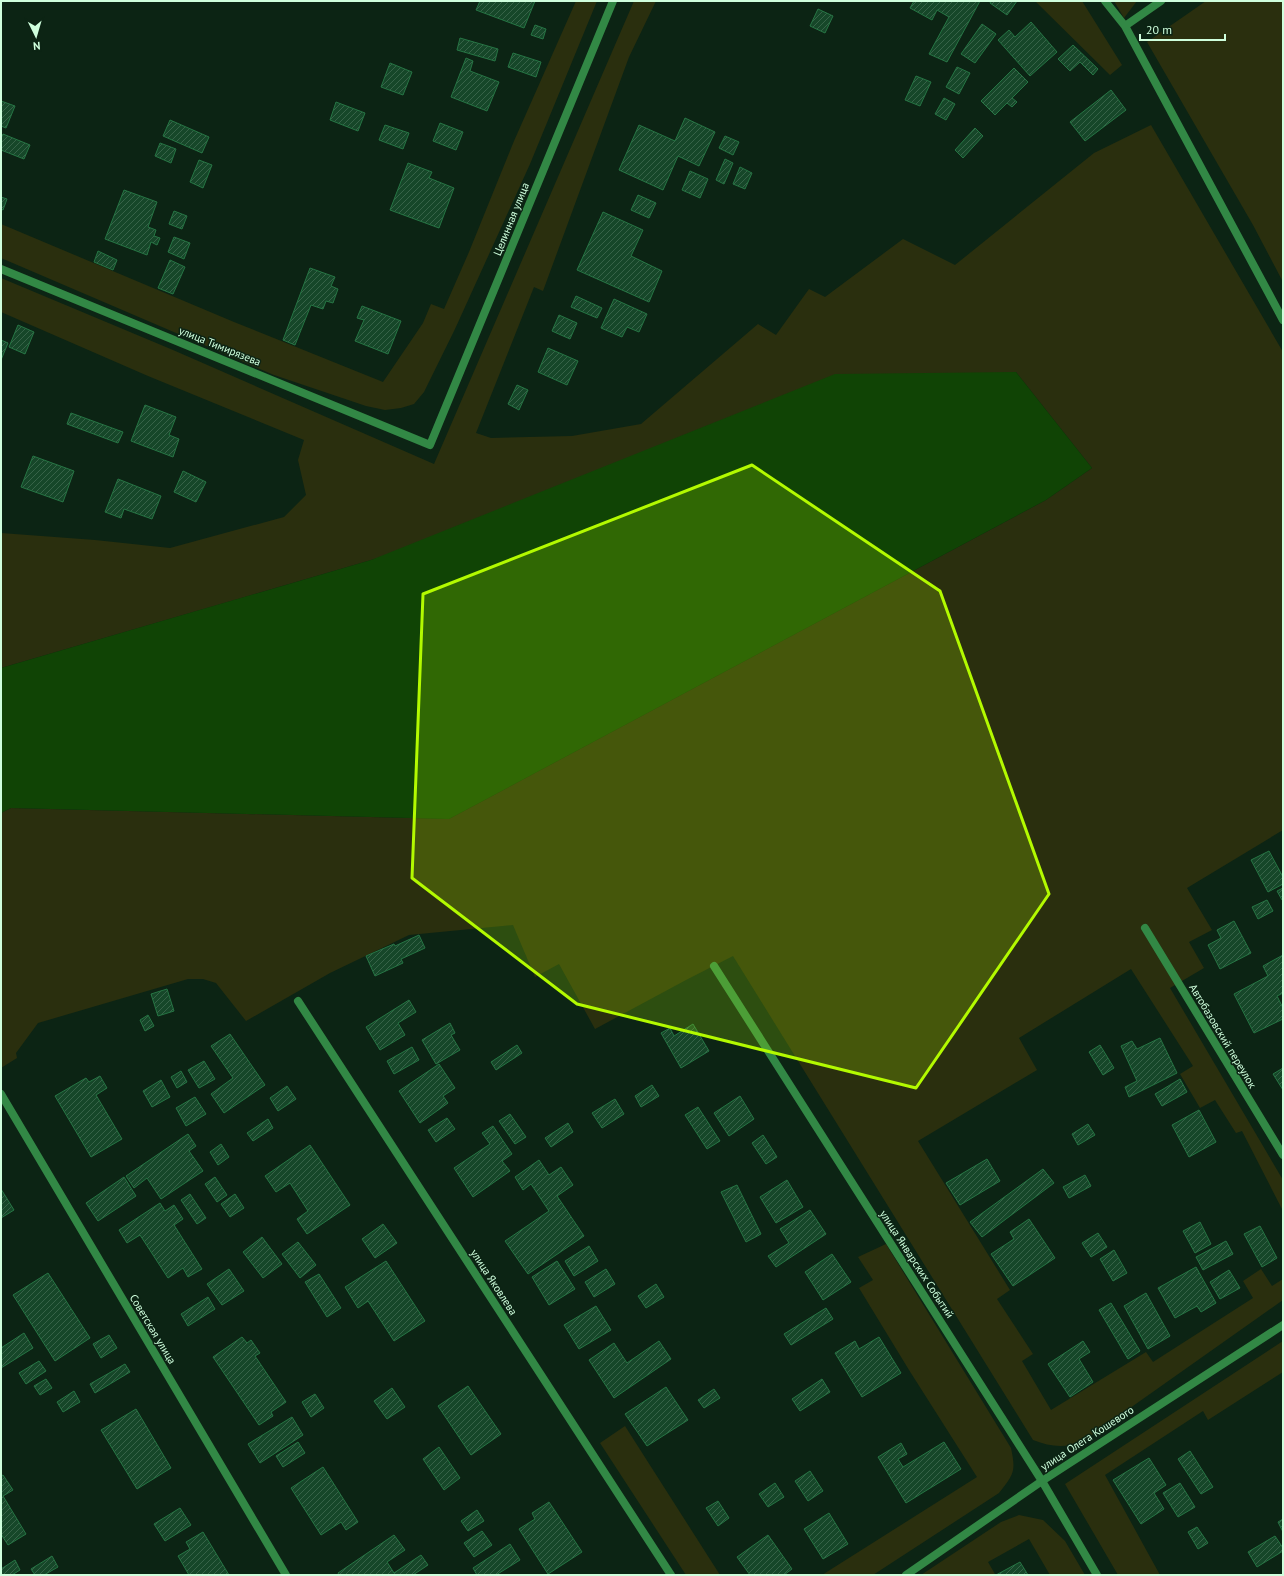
<svg xmlns="http://www.w3.org/2000/svg" width="1284" height="1576" viewBox="0 0 1284 1576" font-family="'PT Sans',sans-serif">
<style>
.green{fill:#2a2f0e}
.water{fill:#104405}
.building{fill:url(#building-hatch);stroke:#267544}
.lines{fill:none;stroke-linecap:round;stroke-linejoin:round}
.street{stroke:#328845;stroke-width:8}
.marked{fill:#b3fa00;fill-opacity:0.2;stroke:#b3fa00;stroke-width:3;stroke-linejoin:round}
.labels{text-anchor:middle;stroke-width:3;stroke-linejoin:round;paint-order:stroke}
.street-label{font-size:11px;fill:#cfffdd;stroke:#0c2414}
</style>
<defs>
<pattern id="building-hatch" width="6" height="6" patternUnits="userSpaceOnUse"><rect width="6" height="6" fill="#164729"/><path d="M-1 1l2-2M0 6l6-6M5 7l2-2" fill="none" stroke="#376348"/></pattern>
</defs>
<rect width="100%" height="100%" fill="#0c2414"/>
<path class="green" d="M576 1H597L530 164 455 329 424 392 414 404 401 408 385 410 366 406 274 375 1 258V224L234 322 383 382 423 323 431 304 444 309 469 252 514 141Z
M634 1H656L629 57 543 291 534 287 476 433 491 438 572 436 641 424 758 324 776 335 809 289 825 297 903 239 955 265 1094 153 1151 125 1283 352V830L1187 888 1212 930 1189 942 1204 968 1170 988 1283 1180V1211L1242 1131 1236 1133 1215 1100 1200 1108 1180 1074 1193 1066 1131 969 1019 1038 1037 1070 918 1141 1010 1290 997 1299 1033 1354 1022 1361 1051 1410 1146 1352 1153 1362 1253 1298 1243 1281 1261 1269 1272 1286 1283 1279V1300L1082 1442C1064 1448 1051 1447 1033 1440L733 956 686 980 595 1029 559 964 535 977 513 925 409 935 330 973 246 1021 216 983 203 979H188L38 1023 16 1053 17 1058 1 1068V813L11 808 449 819 1046 500 1092 468 1016 372 1 668V533L95 540 170 548 284 517 306 495 298 460 304 440 148 376 1 312V278L173 350 434 464Z
M1035 1H1082L1122 65 1110 75Z
M1114 1H1137L1124 18Z
M1206 1H1283V282L1253 225 1147 42Z
M886 1244 1011 1448C1016 1472 1014 1474 999 1493L873 1575H822L977 1477 909 1370 859 1288 873 1280 858 1257Z
M1283 1341V1372L1208 1420 1203 1411 1105 1475 1160 1575H1118L1065 1484Z
M625 1426 720 1575H686L600 1443Z
M1019 1515 1043 1520 1065 1541 1085 1575H1050L1029 1539 988 1562 995 1574 994 1575H921L1001 1522Z"/>
<path class="water" d="M1016 372 1092 468 1046 500 449 819 11 808 1 813V668L371 560 835 374Z"/>
<path class="building" d="M480 1H535L524 28 476 10Z
M914 1H980L947 62 929 54 949 17 937 10 932 20 910 8Z
M991 1H1017L1007 15 990 3Z
M818 9 833 16 825 33 810 26Z
M1031 22 1057 52 1030 76 998 40 1009 30 1015 37Z
M982 24 996 34 975 63 961 54Z
M535 25 546 29 543 39 531 35Z
M460 38 498 49 495 61 457 50Z
M1073 45 1098 69 1093 75 1080 62 1070 71 1058 59Z
M513 53 541 62 536 77 508 67Z
M466 58 473 61 470 71 499 82 487 111 451 97Z
M390 63 412 72 403 95 381 87Z
M957 67 970 73 959 94 946 87Z
M1014 68 1028 82 1012 98 1017 102 1012 107 1007 103 995 115 981 101Z
M916 76 931 82 920 106 905 100Z
M1111 90 1126 110 1085 141 1070 122Z
M944 98 955 104 946 120 935 114Z
M1 101 15 106 6 128 1 126Z
M336 102 365 113 358 131 330 120Z
M685 118 715 132 699 166 678 156 663 190 619 170 639 125 675 141Z
M170 120 209 137 202 153 163 136Z
M440 123 463 132 456 150 433 141Z
M385 125 409 133 403 149 379 140Z
M975 128 983 136 963 158 955 150Z
M3 134 30 145 24 159 1 150V138Z
M725 136 739 142 733 155 719 148Z
M160 143 176 149 171 163 155 156Z
M725 159 733 163 724 184 716 180Z
M199 160 212 165 203 188 190 182Z
M408 163 432 172 429 178 454 188 439 228 390 210Z
M740 167 752 173 745 189 733 184Z
M690 171 708 179 700 198 682 190Z
M124 190 157 202 148 227 156 230 154 236 160 238 157 245 151 242 147 255 105 239Z
M638 195 656 203 649 218 631 210Z
M1 197 7 199 3 210 1 209Z
M174 211 187 216 182 229 169 224Z
M603 212 643 230 631 256 662 271 649 302 577 270Z
M174 237 190 243 184 259 168 252Z
M98 251 117 260 113 270 94 262Z
M170 260 185 267 173 294 158 288Z
M310 268 335 277 331 286 338 289 333 303 326 301 323 309 311 305 295 345 283 340Z
M576 296 602 308 597 318 571 307Z
M614 299 647 314 639 332 627 327 622 337 601 328Z
M362 306 401 321 388 354 355 341 364 320 357 318Z
M559 315 577 323 570 339 552 331Z
M18 325 34 332 25 354 9 347Z
M1 340 8 343 1 360Z
M548 348 578 361 567 385 538 372Z
M517 385 528 390 519 410 508 404Z
M145 405 176 417 169 435 179 439 173 457 131 441Z
M71 413 123 432 118 443 67 424Z
M33 456 74 471 63 502 21 487Z
M183 471 206 482 196 502 174 492Z
M118 479 161 496 152 519 124 509 121 518 105 512Z
M1269 851 1283 877V884L1268 892 1251 860Z
M1283 888V899L1282 900 1277 891Z
M1267 900 1273 911 1258 919 1252 907Z
M1234 921 1251 953 1220 969 1208 945 1221 938 1217 930Z
M419 935 425 948 401 959 403 963 375 976 366 956 394 944 395 946Z
M1283 955V993L1277 996 1283 1008V1019L1254 1033 1234 994 1268 976 1263 966Z
M167 989 174 1011 158 1016 151 994Z
M409 1000 416 1012 398 1023 405 1035 380 1050 366 1027Z
M148 1015 154 1026 145 1031 140 1020Z
M450 1023 455 1033 451 1035 460 1050 436 1064 422 1040Z
M693 1024 709 1051 681 1068 661 1033 670 1028 674 1036Z
M230 1034 265 1085 224 1113 211 1094 233 1078 211 1046Z
M1160 1038 1177 1073 1129 1097 1125 1087 1137 1081 1121 1046 1132 1041 1137 1049Z
M517 1045 522 1053 496 1070 491 1062Z
M1100 1045 1114 1068 1103 1075 1089 1052Z
M412 1047 419 1060 394 1074 387 1061Z
M204 1061 215 1079 199 1088 188 1070Z
M439 1064 455 1088 443 1096 448 1103 420 1123 399 1091Z
M1283 1068V1090L1273 1074Z
M181 1071 187 1082 177 1088 171 1077Z
M100 1076 107 1088 96 1095 122 1139 91 1157 55 1096 86 1078 89 1082Z
M1180 1079 1187 1092 1162 1106 1155 1094Z
M161 1080 170 1097 152 1107 143 1091Z
M652 1085 659 1096 641 1107 635 1096Z
M287 1086 296 1099 278 1111 270 1098Z
M740 1096 754 1119 729 1136 714 1113Z
M195 1097 206 1114 186 1126 176 1108Z
M615 1099 624 1114 602 1128 592 1113Z
M698 1107 720 1141 707 1149 685 1115Z
M1199 1110 1216 1142 1189 1157 1172 1125Z
M510 1114 526 1137 515 1144 499 1121Z
M447 1118 455 1129 436 1142 428 1130Z
M268 1119 273 1128 253 1141 247 1133Z
M568 1123 573 1132 551 1147 545 1138Z
M1088 1124 1095 1135 1078 1145 1072 1134Z
M493 1126 512 1154 502 1161 510 1171 473 1197 454 1168 490 1144 482 1133Z
M188 1134 196 1146 189 1151 203 1171 161 1199 147 1178 134 1188 126 1176Z
M763 1135 777 1157 766 1164 752 1143Z
M221 1144 229 1157 218 1165 210 1152Z
M310 1145 350 1205 307 1234 297 1219 308 1211 290 1183 276 1192 265 1176Z
M987 1159 1000 1181 960 1205 946 1183Z
M539 1160 549 1175 561 1167 573 1185 557 1196 584 1236 528 1274 505 1241 549 1211 531 1184 523 1190 515 1177Z
M1043 1169 1054 1183 982 1237 970 1222Z
M1085 1175 1091 1186 1069 1198 1063 1187Z
M124 1177 136 1196 98 1221 86 1203Z
M215 1177 227 1195 217 1202 205 1184Z
M787 1180 803 1207 776 1223 760 1197Z
M737 1185 761 1234 746 1242 721 1192Z
M1 1189 14 1210 1 1218Z
M190 1194 206 1218 197 1224 181 1200Z
M235 1194 244 1208 230 1217 221 1204Z
M160 1203 165 1211 174 1205 183 1219 174 1225 202 1269 188 1277 183 1268 168 1278 140 1235 127 1243 119 1230Z
M810 1210 826 1234 776 1267 768 1256 789 1243 780 1229Z
M1029 1219 1055 1258 1013 1286 991 1254 1014 1239 1010 1232Z
M1200 1222 1211 1244 1195 1253 1183 1231Z
M383 1224 397 1243 375 1258 362 1239Z
M1260 1226 1277 1258 1262 1267 1244 1234Z
M1098 1233 1107 1247 1091 1257 1082 1243Z
M262 1237 282 1264 263 1278 243 1252Z
M1226 1241 1233 1254 1203 1270 1196 1257Z
M298 1242 316 1265 300 1278 282 1254Z
M589 1246 598 1261 574 1276 565 1261Z
M1114 1250 1127 1273 1113 1281 1100 1259Z
M832 1254 851 1282 823 1300 805 1272Z
M386 1261 425 1321 394 1341 368 1301 358 1308 345 1287Z
M557 1261 575 1289 549 1305 532 1277Z
M1196 1267 1216 1303 1201 1312 1197 1306 1175 1318 1158 1288Z
M229 1269 244 1291 222 1305 207 1284Z
M606 1269 615 1284 594 1297 585 1282Z
M1229 1270 1240 1288 1220 1299 1210 1282Z
M48 1273 90 1338 55 1361 13 1295Z
M319 1274 341 1308 327 1317 305 1282Z
M656 1284 664 1297 646 1308 638 1296Z
M1146 1293 1170 1336 1148 1349 1124 1306Z
M208 1297 215 1309 188 1326 181 1314Z
M1111 1303 1140 1351 1128 1359 1099 1310Z
M596 1306 611 1330 579 1349 564 1325Z
M826 1308 833 1319 791 1345 784 1334Z
M24 1333 33 1348 1 1368V1348Z
M109 1335 117 1348 101 1358 93 1344Z
M242 1337 247 1343 251 1340 260 1353 255 1356 286 1402 271 1412 273 1416 259 1425 213 1357Z
M879 1337 901 1373 862 1397 835 1353 855 1341 859 1349Z
M659 1341 671 1359 614 1398 589 1360 614 1343 627 1363Z
M1083 1341 1090 1352 1079 1359 1093 1382 1070 1397 1048 1364Z
M39 1361 46 1371 26 1384 19 1373Z
M125 1364 130 1372 95 1393 90 1384Z
M46 1379 52 1388 40 1395 34 1386Z
M822 1379 830 1392 800 1411 792 1399Z
M468 1386 501 1434 471 1455 438 1406Z
M666 1387 688 1420 647 1446 625 1414Z
M392 1388 405 1407 387 1419 374 1401Z
M714 1389 720 1398 704 1408 698 1400Z
M74 1391 80 1402 63 1412 57 1402Z
M315 1394 324 1408 311 1417 302 1402Z
M136 1409 171 1468 137 1489 101 1430Z
M292 1417 303 1435 260 1463 248 1444Z
M298 1442 305 1453 283 1467 276 1456Z
M944 1442 961 1469 906 1503 878 1457 901 1443 907 1454 898 1459 903 1467Z
M439 1447 460 1478 444 1490 423 1459Z
M1190 1451 1213 1487 1201 1494 1178 1459Z
M1149 1458 1166 1485 1154 1493 1164 1509 1141 1524 1113 1480Z
M323 1467 358 1522 346 1530 341 1522 321 1535 291 1488Z
M810 1471 823 1491 808 1501 795 1481Z
M3 1475 13 1490 3 1496 26 1534 8 1545 1 1534V1476Z
M775 1483 784 1497 768 1507 759 1494Z
M1180 1483 1195 1507 1178 1517 1163 1493Z
M718 1501 729 1518 718 1526 706 1508Z
M549 1502 582 1552 548 1574 519 1529 535 1519 532 1513Z
M180 1508 191 1525 165 1541 154 1524Z
M477 1510 484 1521 468 1531 461 1521Z
M829 1513 848 1544 823 1559 804 1529Z
M1283 1519V1532L1278 1522Z
M1197 1527 1208 1543 1198 1549 1188 1532Z
M482 1531 492 1545 474 1557 464 1543Z
M203 1532 229 1575H189L178 1556 190 1549 186 1542Z
M394 1535 405 1550 387 1562 394 1573 421 1555 428 1565 413 1575H339L338 1573Z
M768 1535 792 1569 784 1575H750L737 1557Z
M1275 1536 1283 1548V1551L1257 1567 1248 1552Z
M510 1544 520 1560 496 1575H477L473 1568Z
M52 1556 58 1567 44 1575H35L31 1569Z
M15 1560 20 1570 12 1575H1V1569Z
M1020 1562 1028 1575H996Z"/>
<g class="lines">
<path class="street" d="M1105 1 1125 26 1283 320
M1125 26 1161 1
M1 269 430 445 613 1
M1145 928 1283 1155
M714 966 1042 1481 1097 1575
M298 1001 671 1575
M1 1094 286 1575
M906 1575 1042 1481 1283 1325"/>
</g>
<path class="marked" d="M752 465 940 591 1049 894 916 1088 577 1004 412 878 423 594Z"/>
<g class="labels">
<g class="street-label">
<text transform="translate(511 219) rotate(-68)" y="4">Целинная улица</text>
<text transform="translate(220 346) rotate(22)" y="4">улица Тимирязева</text>
<text transform="translate(1223 1036) rotate(59)" y="4">Автобазовский переулок</text>
<text transform="translate(917 1264) rotate(57)" y="4">улица Январских Событий</text>
<text transform="translate(494 1282) rotate(57)" y="4">улица Яковлева</text>
<text transform="translate(153 1329) rotate(59)" y="4">Советская улица</text>
<text transform="translate(1087 1438) rotate(-33)" y="4">улица Олега Кошевого</text>
</g>
</g>
<rect width="1284" height="1576" fill="none" stroke="#cfffdd" stroke-width="4"/>
<g transform="translate(36 36) rotate(175)" stroke="#0c2414" stroke-width="3" paint-order="stroke">
<path d="M0-3L7 15L0 10L-7 15Z" fill="#cfffdd"/>
<text y="-6" font-size="11" font-weight="bold" text-anchor="middle" fill="#cfffdd">N</text>
</g>
<path d="M1140 34v6h85v-6" fill="none" stroke="#cfffdd" stroke-width="2"/>
<text x="1146" y="34" font-size="12" fill="#cfffdd" stroke="#0c2414" stroke-width="3" paint-order="stroke">20 m</text>
</svg>
